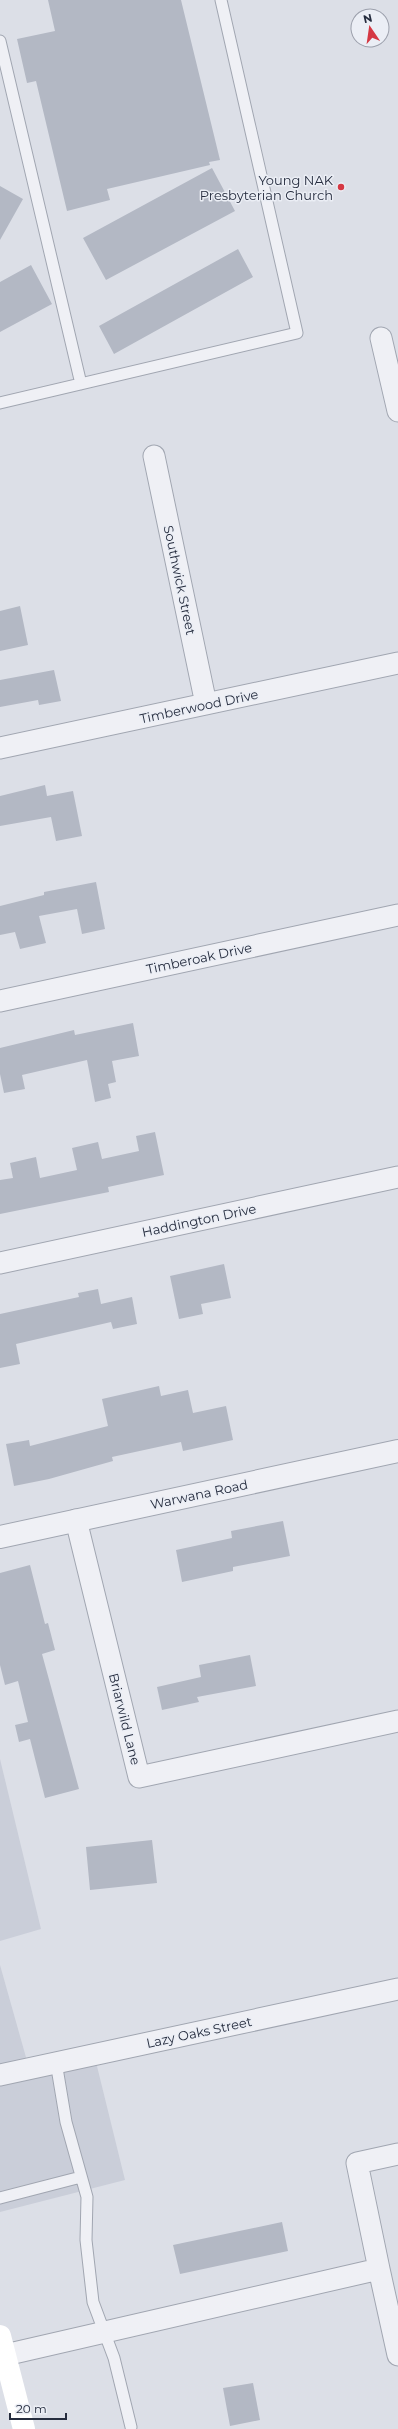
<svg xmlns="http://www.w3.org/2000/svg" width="398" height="2429" viewBox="0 0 398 2429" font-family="Montserrat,sans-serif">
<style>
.built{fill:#caced9}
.building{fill:#b3b8c4}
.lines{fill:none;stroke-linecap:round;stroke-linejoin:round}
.service-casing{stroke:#a1a6b1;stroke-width:13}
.minor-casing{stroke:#a1a6b1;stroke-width:23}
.tertiary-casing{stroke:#a1a6b1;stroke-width:24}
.service{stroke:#eff0f5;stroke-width:11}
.minor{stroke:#eff0f5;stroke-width:21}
.tertiary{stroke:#eff0f5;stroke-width:22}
.secondary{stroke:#fff;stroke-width:22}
.poi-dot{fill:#d53843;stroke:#ebeef5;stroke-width:1.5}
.labels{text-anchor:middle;stroke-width:3;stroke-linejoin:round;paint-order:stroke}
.poi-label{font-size:13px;fill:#252c3e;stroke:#ebeef5;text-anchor:end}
.street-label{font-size:13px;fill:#252c3e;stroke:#ebeef5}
</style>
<rect width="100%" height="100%" fill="#dcdfe7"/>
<path class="built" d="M0 1759 41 1929 0 1941Z
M0 1965 29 2068 94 2054 125 2180 0 2212Z"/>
<path class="building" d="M48 0H181L220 160 209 162 210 165 107 189 110 200 67 211 36 81 27 83 17 39 55 31Z
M212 168 235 211 106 280 83 238Z
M0 186 23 199 0 240Z
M238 249 253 277 114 354 99 326Z
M31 265 52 304 0 332V282Z
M20 606 28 645 0 651V611Z
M54 670 61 701 39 705 38 700 0 707V680Z
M45 785 47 796 73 791 82 836 56 841 51 817 0 826V796Z
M96 882 105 929 82 934 77 909 39 916 46 943 20 949 15 932 0 935V906L44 895V892Z
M133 1023 139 1056 112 1061 116 1082 108 1084 111 1098 95 1102 87 1060 22 1075 25 1089 4 1093 0 1074V1048L74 1030 75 1035Z
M155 1132 164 1175 108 1187 109 1192 0 1214V1180L13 1178 10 1163 36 1157 40 1178 77 1170 72 1148 98 1142 102 1159 139 1151 136 1136Z
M224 1264 231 1298 201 1304 203 1314 179 1319 170 1276Z
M98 1289 101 1304 132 1297 137 1324 113 1329 111 1322 16 1344 20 1364 0 1368V1314L79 1297 78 1293Z
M159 1386 161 1396 188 1390 193 1413 226 1406 233 1440 183 1451 181 1442 112 1457 113 1461 49 1479 14 1486 6 1444 29 1440 30 1446 108 1426 102 1399Z
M283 1521 290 1556 233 1567V1571L182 1582 176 1550 232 1538 231 1531Z
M30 1565 45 1624 48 1623 55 1650 42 1654 79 1789 45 1798 30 1739 19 1742 15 1725 28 1722 18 1681 5 1685 0 1665V1573Z
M250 1655 256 1686 197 1697 199 1702 162 1710 157 1687 201 1677 199 1665Z
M152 1840 157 1883 90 1890 86 1847Z
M282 2222 288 2251 180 2274 173 2245Z
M253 2383 260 2420 230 2426 223 2388Z"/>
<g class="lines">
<defs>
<path id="service" d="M0 41 81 384
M0 403 297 333 221 0
M56 2062 66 2122 87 2197 86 2240 93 2302 114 2358 131 2427
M0 2198 81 2177"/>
<path id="minor" d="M381 338 398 411
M154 456 206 704
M0 748 398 663
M0 1001 398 915
M0 1263 398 1177
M76 1520 139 1777 398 1721
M0 2075 398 1989
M379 2269 398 2355
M5 2355 379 2269 357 2163 398 2154"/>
<path id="tertiary" d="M0 1537 398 1451"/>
</defs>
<use href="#service" class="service-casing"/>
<use href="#minor" class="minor-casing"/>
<use href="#tertiary" class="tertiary-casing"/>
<use href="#service" class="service"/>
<use href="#minor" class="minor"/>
<use href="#tertiary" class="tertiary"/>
<path class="secondary" d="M0 2336 24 2429"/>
</g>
<circle class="poi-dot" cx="341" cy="187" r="4"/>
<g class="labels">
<g class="poi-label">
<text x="333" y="185">Young NAK<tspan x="333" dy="15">Presbyterian Church</tspan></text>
</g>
<g class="street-label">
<text transform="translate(180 580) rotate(78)" y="5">Southwick Street</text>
<text transform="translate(199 706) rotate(-12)" y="5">Timberwood Drive</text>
<text transform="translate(199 958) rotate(-12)" y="5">Timberoak Drive</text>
<text transform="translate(199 1220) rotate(-12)" y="5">Haddington Drive</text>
<text transform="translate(199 1494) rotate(-12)" y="5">Warwana Road</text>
<text transform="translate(125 1719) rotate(76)" y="5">Briarwild Lane</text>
<text transform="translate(199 2032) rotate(-12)" y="5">Lazy Oaks Street</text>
</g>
</g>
<g transform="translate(370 28) rotate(347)"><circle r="19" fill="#ebeef5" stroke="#9ca0ac"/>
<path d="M0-3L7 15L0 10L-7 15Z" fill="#d53843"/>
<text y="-6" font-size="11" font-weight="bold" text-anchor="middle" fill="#252c3e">N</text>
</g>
<path d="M10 2413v6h56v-6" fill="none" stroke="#252c3e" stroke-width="2"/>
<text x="16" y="2413" font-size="12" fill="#252c3e" stroke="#ebeef5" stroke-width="3" paint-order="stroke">20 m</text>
</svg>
